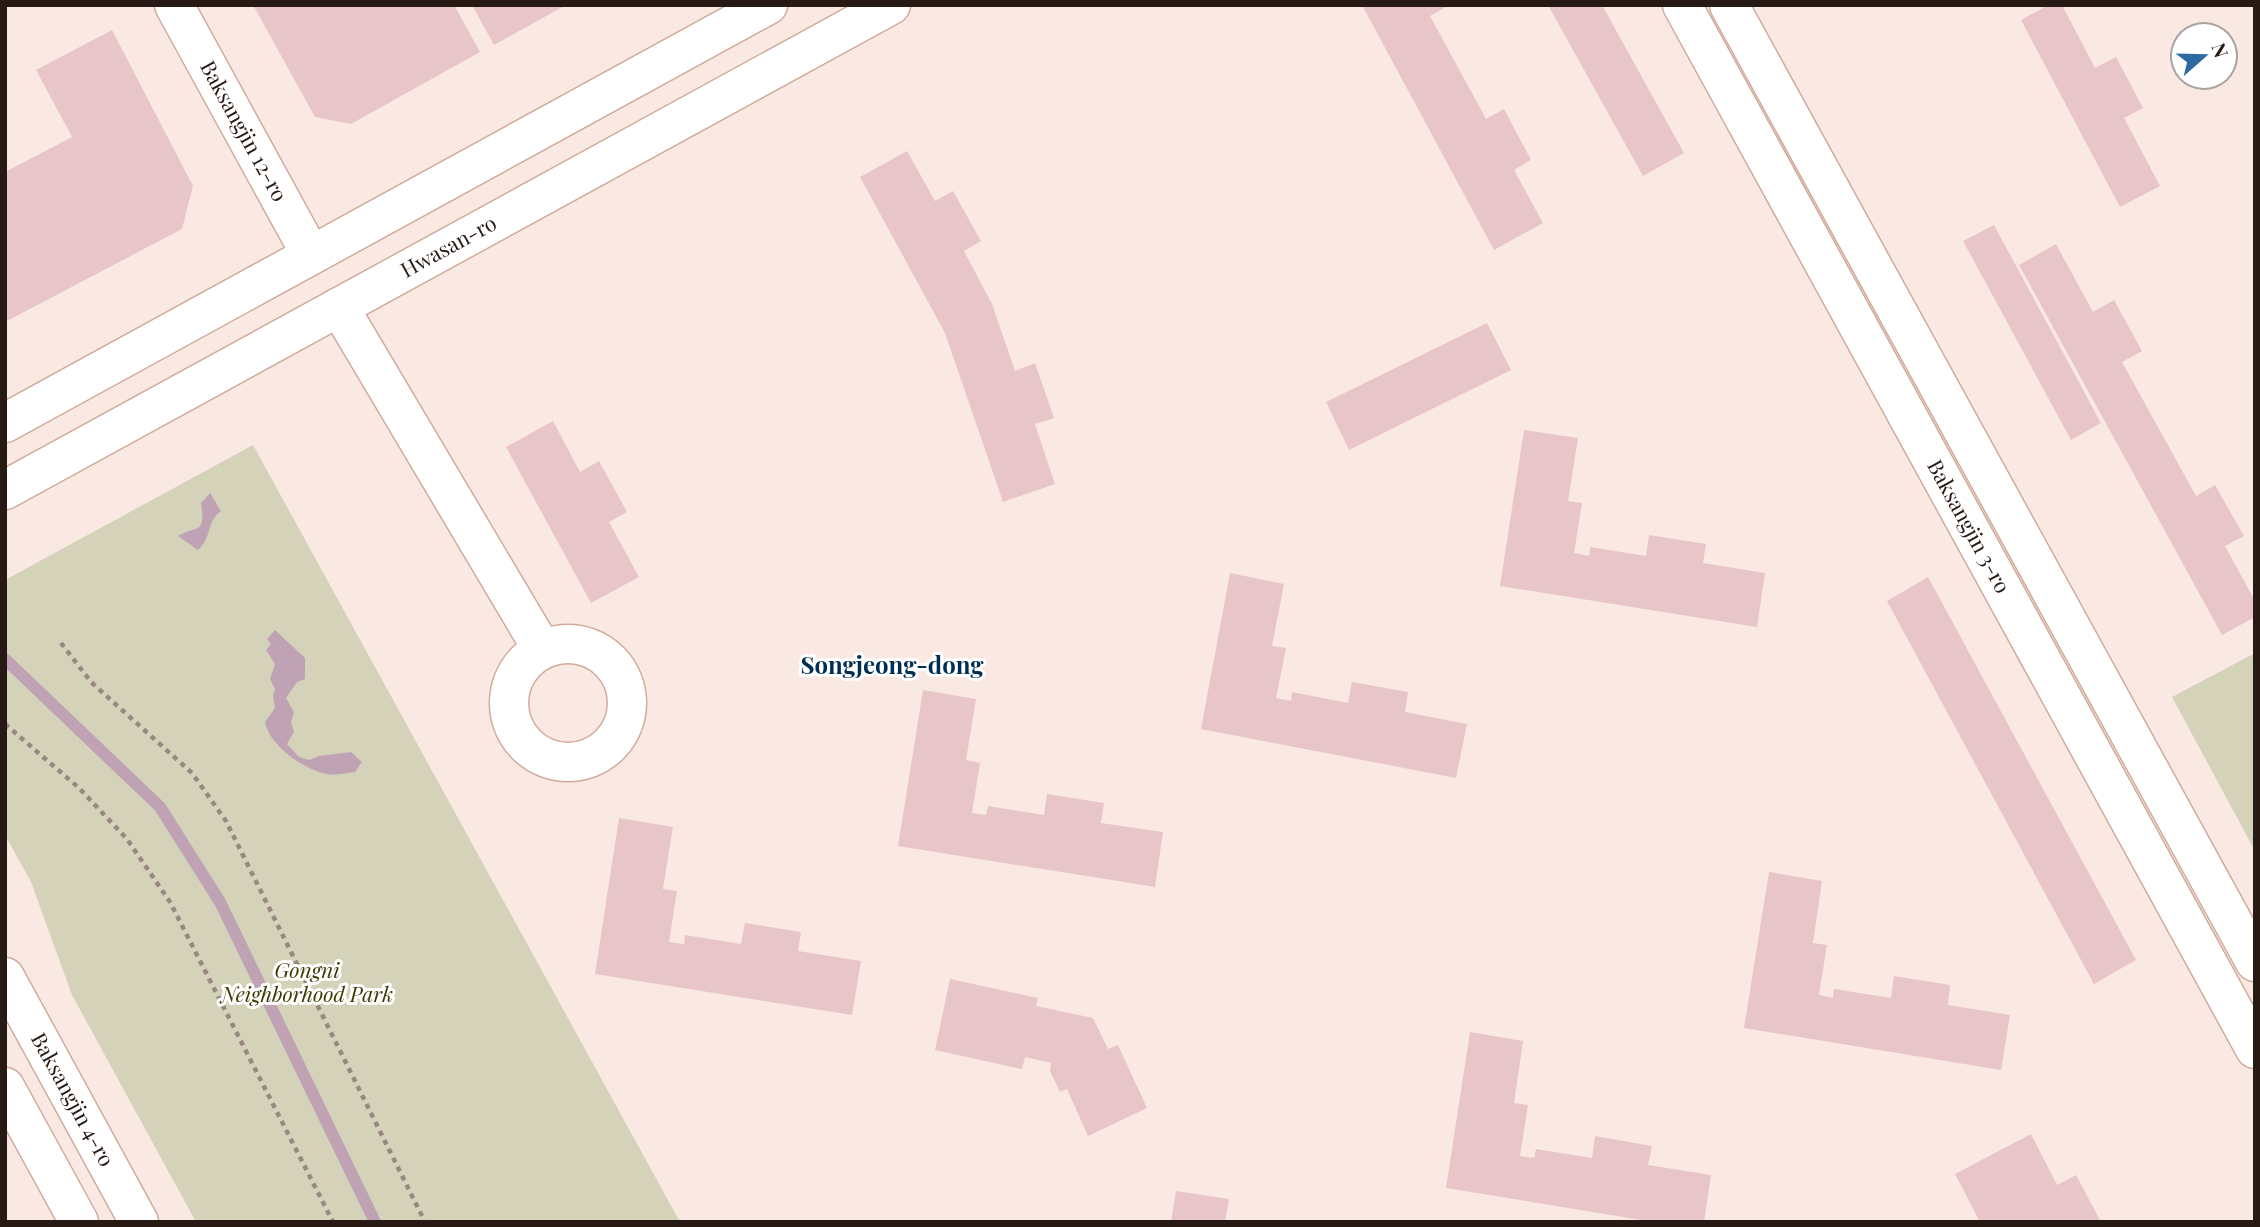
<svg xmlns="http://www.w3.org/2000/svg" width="2260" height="1227" viewBox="0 0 2260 1227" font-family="'Playfair Display',serif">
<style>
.green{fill:#d4d2b8}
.water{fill:#bfa3b5}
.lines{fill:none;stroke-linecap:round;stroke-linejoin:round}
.stream{stroke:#bfa3b5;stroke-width:12}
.building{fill:#e8c5c9}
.minor-casing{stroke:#d1ab9c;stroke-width:41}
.path{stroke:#988882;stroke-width:4.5;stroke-dasharray:5 5;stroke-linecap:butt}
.minor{stroke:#fff;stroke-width:38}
.labels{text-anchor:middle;stroke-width:6;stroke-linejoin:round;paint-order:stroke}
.street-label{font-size:21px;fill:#271913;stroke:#fff}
.park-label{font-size:21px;font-style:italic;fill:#3e3a03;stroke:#fff}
.quarter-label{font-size:24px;font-weight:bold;fill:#002e52;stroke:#fff}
</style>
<rect width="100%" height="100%" fill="#fae9e3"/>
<path class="green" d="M253 445 680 1222H196L72 995 31 882 5 835V580Z
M2255 653V851L2172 697Z"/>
<path class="water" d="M210 493 221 511C205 523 213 537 198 550L178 536C197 525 206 535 201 503Z
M275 630 305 658V679L297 682 286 698 294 712 291 722 294 732 287 744 299 757 309 760 319 756 351 752 362 762 355 772C347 773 335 776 327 774 303 769 270 746 265 722L275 708 273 696 275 689 270 679 275 664 266 650 271 644 267 639Z"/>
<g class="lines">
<path class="stream" d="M5 659 160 807 220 902 375 1222"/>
</g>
<path class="building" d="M253 5H454L480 52 351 124 315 117Z
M472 5H566L494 45Z
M1362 5H1449L1430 16 1486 119 1504 109 1531 160 1514 170 1543 223 1494 250Z
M1548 5H1602L1684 153 1643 176Z
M2048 5H2062L2095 68 2116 57 2143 108 2124 118 2160 186 2120 207 2021 20Z
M112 30 193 186 182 229 5 322V172L72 137 36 70Z
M907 151 935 201 953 191 981 241 964 251 992 304 1015 371 1035 363 1054 418 1035 424 1055 484 1003 502 945 333 860 177Z
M1994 225 2101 423 2071 440 1963 241Z
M2056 244 2093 312 2114 300 2142 351 2122 362 2196 496 2215 485 2244 536 2225 546 2255 601V617L2222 635 2019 265Z
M1487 323 1511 370 1349 450 1326 402Z
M553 421 580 472 599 461 627 512 609 522 639 577 591 603 506 447Z
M1524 430 1578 438 1568 501 1582 503 1574 553 1589 556 1590 547 1646 556 1649 535 1706 544 1703 563 1765 573 1757 627 1500 586Z
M1230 573 1284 584 1272 646 1286 648 1276 698 1291 701 1292 692 1348 703 1352 682 1408 692 1405 712 1467 724 1456 778 1201 729Z
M1928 577 2136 960 2094 984 1887 601Z
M923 690 976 699 966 760 980 763 972 813 986 815 988 806 1044 815 1047 794 1104 803 1101 823 1163 832 1155 887 898 846Z
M619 818 673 827 663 889 677 891 669 942 684 944 685 935 741 944 745 923 801 932 798 951 861 961 852 1015 595 974Z
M1769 872 1822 881 1813 943 1827 945 1819 995 1833 998 1834 989 1891 998 1894 976 1950 985 1948 1005 2010 1015 2001 1070 1744 1028Z
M950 979 1038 998 1036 1006 1093 1018 1108 1049 1118 1045 1147 1108 1088 1136 1067 1089 1060 1092 1050 1071 1051 1063 1025 1057 1022 1069 935 1050Z
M1470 1032 1523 1041 1514 1103 1528 1105 1520 1156 1534 1158 1536 1149 1592 1158 1595 1136 1652 1146 1648 1165 1711 1175 1704 1222H1654L1446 1188Z
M2031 1134 2057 1185 2076 1175 2101 1222H1980L1955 1174Z
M1176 1191 1229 1199 1225 1222H1171Z"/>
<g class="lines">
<defs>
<g id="minor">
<path id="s1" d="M174 5 311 255"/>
<path id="s2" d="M1682 5 2255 1049"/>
<path d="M1729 5 2255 962"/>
<path d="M339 307 542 649"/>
<path d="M5 423 768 5"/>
<path id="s3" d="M5 490 891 5"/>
<circle cx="568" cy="703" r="59"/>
<path id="s4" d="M5 977 139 1222"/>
<path d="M5 1087 79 1222"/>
</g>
</defs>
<use href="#minor" class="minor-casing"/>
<path class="path" d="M61 643 91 682 192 773 226 821 425 1222
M5 724 79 788 127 839 170 902 333 1222"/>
<use href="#minor" class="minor"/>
</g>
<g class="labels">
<g class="street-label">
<text dy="7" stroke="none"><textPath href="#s1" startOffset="144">Baksangjin 12-ro</textPath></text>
<text dy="7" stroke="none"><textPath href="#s3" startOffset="506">Hwasan-ro</textPath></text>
<text dy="7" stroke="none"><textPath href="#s2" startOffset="595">Baksangjin 3-ro</textPath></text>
<text dy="7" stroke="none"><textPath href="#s4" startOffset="140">Baksangjin 4-ro</textPath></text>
</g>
<g class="park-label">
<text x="307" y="978">Gongni<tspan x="307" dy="24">Neighborhood Park</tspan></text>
</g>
<g class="quarter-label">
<text x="892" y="674">Songjeong-dong</text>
</g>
</g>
<rect width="2260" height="1227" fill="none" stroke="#271913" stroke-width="14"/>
<g transform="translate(2204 56) rotate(70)"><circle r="33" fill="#ffffff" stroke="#a9a3a1" stroke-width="2"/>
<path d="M0-5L12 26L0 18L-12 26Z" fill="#2c6ba2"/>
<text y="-10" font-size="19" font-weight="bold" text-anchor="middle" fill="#271913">N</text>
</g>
</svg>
